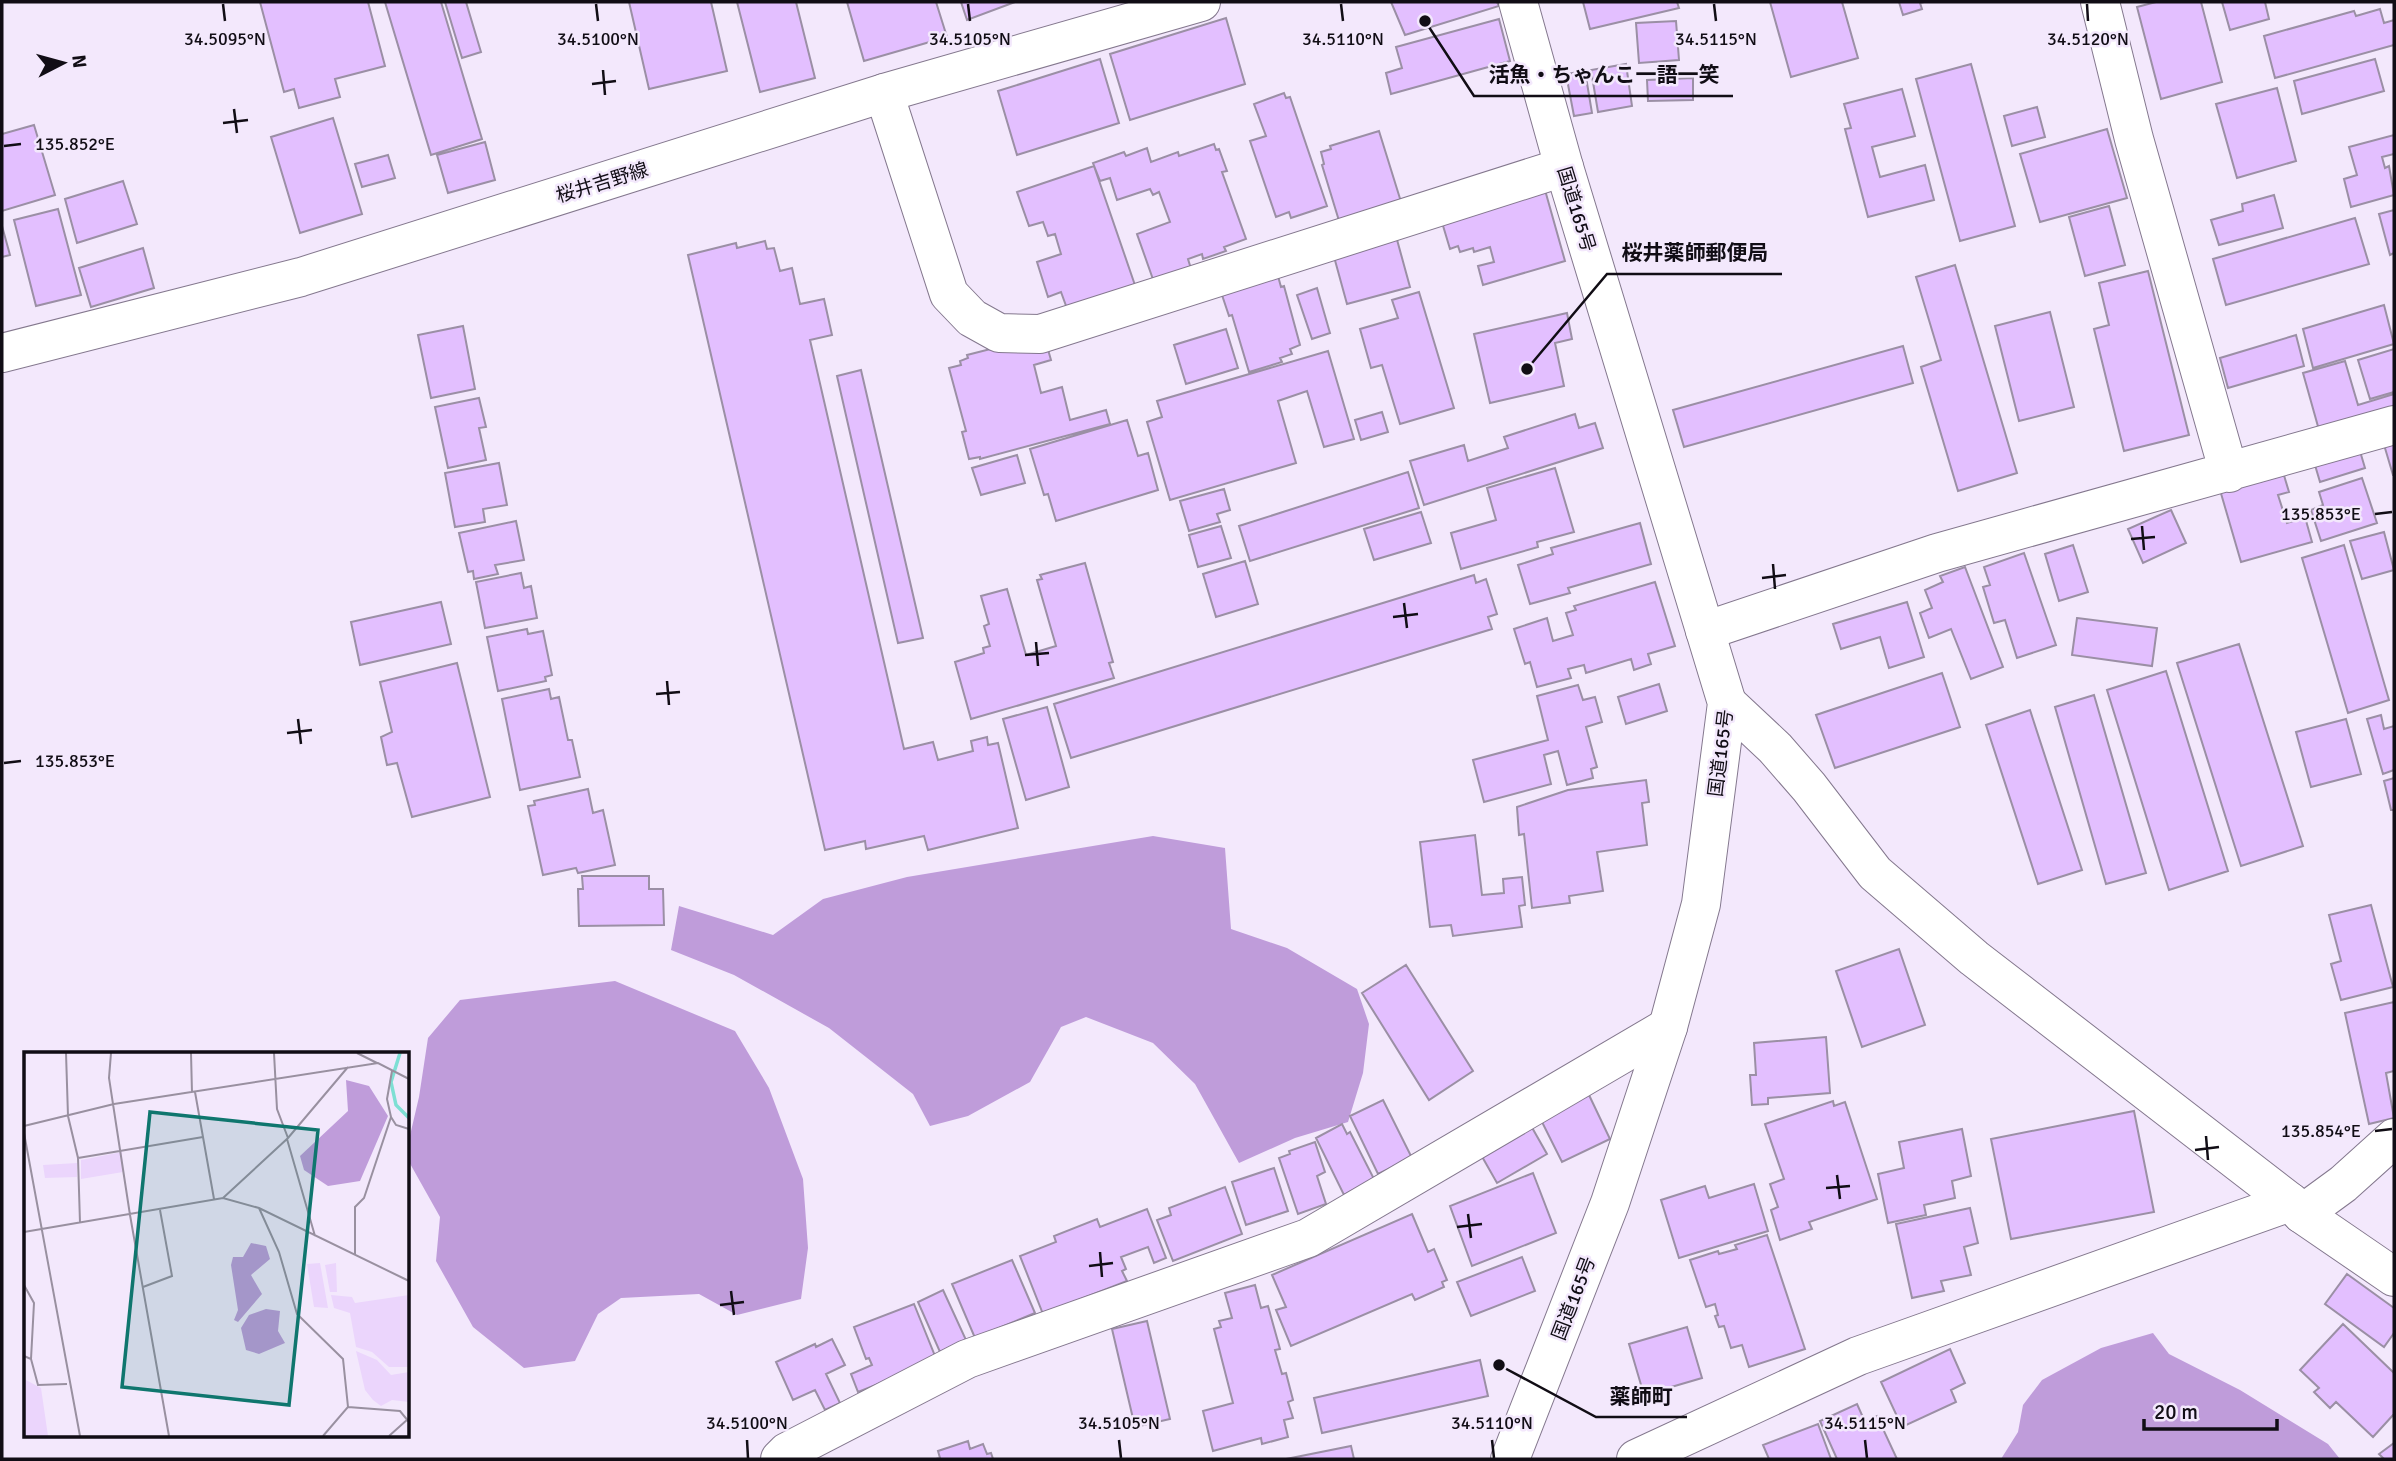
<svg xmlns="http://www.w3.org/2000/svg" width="2396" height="1461" viewBox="0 0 2396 1461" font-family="Signika,'Noto Sans JP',sans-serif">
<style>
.forest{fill:#bf9cda}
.building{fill:#e3bfff;stroke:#9b8fa5;stroke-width:2}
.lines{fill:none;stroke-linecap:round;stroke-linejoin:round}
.minor-casing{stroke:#84788e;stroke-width:40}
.tertiary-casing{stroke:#84788e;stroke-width:40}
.primary-casing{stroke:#84788e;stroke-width:40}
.trunk-casing{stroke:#84788e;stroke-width:40}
.minor{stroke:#fff;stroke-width:38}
.tertiary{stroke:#fff;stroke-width:38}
.primary{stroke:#fff;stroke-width:38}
.trunk{stroke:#fff;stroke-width:38}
.ticks{fill:none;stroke:#110d15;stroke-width:2.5}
.labels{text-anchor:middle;stroke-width:5;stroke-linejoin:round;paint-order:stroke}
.street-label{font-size:19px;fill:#110d15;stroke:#f3e8fc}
.inset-river{fill:none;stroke:#7edfd4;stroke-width:3.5}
.inset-road{fill:none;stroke:#9990a0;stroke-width:2}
.view{fill:#0f766e;fill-opacity:0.15;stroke:#0f766e;stroke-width:3.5}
.inset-edge{fill:none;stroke:#110d15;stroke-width:3.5}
.ticks-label{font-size:18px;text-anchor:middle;fill:#110d15;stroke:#f3e8fc;stroke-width:5;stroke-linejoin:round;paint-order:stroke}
.leader{fill:none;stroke:#110d15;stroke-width:2.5}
.callout-dot{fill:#110d15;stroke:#f3e8fc;stroke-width:2.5}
.callout-label{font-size:21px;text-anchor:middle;font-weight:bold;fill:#110d15;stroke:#f3e8fc;stroke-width:5;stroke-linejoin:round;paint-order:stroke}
</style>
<rect width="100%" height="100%" fill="#f3e8fc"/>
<path class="forest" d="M1153 836 1225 848 1231 929 1287 948 1357 989 1369 1024 1363 1073 1348 1122 1295 1138 1239 1163 1195 1084 1153 1043 1086 1017 1061 1027 1030 1082 968 1116 930 1126 913 1094 829 1028 734 975 671 950 679 906 773 935 823 899 907 877Z
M615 981 735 1031 769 1088 803 1179 808 1248 801 1299 737 1315 699 1294 621 1298 598 1314 575 1361 524 1368 473 1327 436 1261 440 1217 408 1160V1144L419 1097 428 1038 460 1000Z
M2153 1333 2169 1354 2240 1390 2328 1444 2340 1459H2001L2018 1432 2023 1405 2042 1380 2101 1348Z"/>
<path class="building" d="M260 2H368L385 66 335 79 340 97 299 108 294 89 284 92Z
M385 2H441L482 139 431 155Z
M445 2H466L481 52 462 58Z
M629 2H711L727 71 649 89Z
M737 2H796L815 78 760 92Z
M847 2H936L947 37 864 61Z
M961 2H1015L967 20Z
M1391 2H1497L1499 6 1405 35Z
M1583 2H1677L1679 8 1590 29Z
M1770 2H1842L1858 58 1791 77Z
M1899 2H1924L1920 3 1922 9 1903 15Z
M2156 2H2201L2222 82 2161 99 2137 7Z
M2222 2H2265L2269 19 2230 30Z
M2380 9 2384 23 2394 20V45L2275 78 2264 36 2354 11 2356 16Z
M1226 18 1245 84 1130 120 1110 54Z
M1499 19 1510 61 1391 94 1386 73 1402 68 1396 47Z
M1676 21 1679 60 1639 63 1636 23Z
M1100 59 1119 123 1017 155 998 91Z
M2375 59 2384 91 2302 114 2294 81Z
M1626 64 1632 106 1598 112 1591 70Z
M1971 64 2015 226 1960 241 1916 79Z
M1585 71 1592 113 1574 116 1566 74Z
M1693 78V100L1648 101 1647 80Z
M2277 88 2296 161 2237 178 2216 104Z
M1902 89 1915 136 1872 147 1880 177 1925 165 1934 200 1868 217 1845 129 1851 128 1844 104Z
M1284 93 1286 98 1290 97 1327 206 1291 218 1289 212 1276 217 1250 141 1266 136 1254 104Z
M2037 107 2045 137 2012 146 2004 116Z
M333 118 362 214 300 233 271 137Z
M34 125 55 195 2 211V134Z
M2107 129 2127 198 2040 222 2020 154Z
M1379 131 1402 205 1340 224 1322 165 1324 164 1321 152 1331 149 1330 146Z
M2394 135V154L2382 157 2385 168 2389 166 2394 195 2351 207 2344 179 2357 175 2349 147Z
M485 142 495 180 448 193 437 155Z
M1214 144 1216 150 1219 149 1227 171 1222 172 1246 239 1224 247 1226 251 1203 259 1202 254 1188 259 1192 272 1155 285 1137 234 1170 222 1159 192 1153 195 1150 189 1117 200 1110 178 1100 181 1093 163 1124 152 1126 156 1147 148 1151 162 1178 152 1179 156Z
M388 155 395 178 362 187 355 164Z
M1094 166 1137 291 1069 314 1061 292 1048 297 1037 262 1061 254 1055 234 1048 236 1043 222 1029 226 1017 192Z
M123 181 137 224 77 243 65 199Z
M1545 190 1565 261 1483 285 1478 266 1494 262 1490 247 1474 252 1473 248 1460 252 1458 246 1450 249 1441 219Z
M2274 195 2283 228 2219 245 2211 220 2243 211 2242 204Z
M2109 206 2125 265 2085 276 2069 217Z
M58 209 81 295 36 306 14 220Z
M2394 210V253L2390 255 2379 214Z
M2355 218 2369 264 2226 305 2213 259Z
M2 226 10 255 2 257Z
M1396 236 1410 287 1347 304 1333 253Z
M765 241 767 249 774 248 780 271 792 268 800 304 824 299 832 335 810 340 904 749 933 742 938 760 973 751 971 741 987 737 988 745 998 743 1018 828 928 850 924 836 866 849 865 841 825 850 688 255 736 243 737 248Z
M143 248 154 288 91 307 79 268Z
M1275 265 1281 287 1284 286 1300 345 1290 349 1292 354 1280 358 1282 362 1249 372 1232 315 1229 316 1218 283Z
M1955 265 2017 473 1958 491 1921 367 1941 360 1916 277Z
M2148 271 2189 435 2124 451 2094 329 2109 325 2099 283Z
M1317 288 1330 333 1312 339 1297 295Z
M1419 292 1454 408 1400 424 1382 365 1371 368 1360 329 1398 318 1392 300Z
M2384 305 2394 344 2313 368 2303 329Z
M2050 312 2074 407 2019 421 1995 326Z
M1567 313 1572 339 1555 343 1564 386 1490 403 1474 334Z
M463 326 475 389 431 398 418 335Z
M1226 329 1238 368 1186 384 1174 345Z
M2296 335 2304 366 2228 388 2220 358Z
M1045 339 1051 360 1034 365 1041 393 1062 387 1070 420 1106 410 1110 424 980 459V457L969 459 962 432 966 431 949 368 961 365 960 361 968 358 967 355 1022 341Z
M1903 346 1913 383 1684 447 1673 410Z
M2394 349V392L2370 399 2358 360Z
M1328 351 1354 439 1324 447 1307 391 1278 401 1296 463 1170 500 1147 422 1162 417 1157 401Z
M2345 361 2358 405 2394 394V408L2319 430 2303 373Z
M861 370 923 638 898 643 837 376Z
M479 398 486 427 479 428 486 460 448 468 435 407Z
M1382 412 1388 432 1361 440 1355 420Z
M1575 414 1579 428 1595 423 1603 448 1424 505 1410 461 1464 445 1468 461 1508 448 1504 437Z
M1127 420 1138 456 1148 453 1158 490 1056 521 1048 494 1044 495 1030 449Z
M2394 434V475H2393L2382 438Z
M2357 441 2365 468 2320 482 2312 455Z
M1017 455 1025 483 981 495 972 468Z
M499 463 507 505 483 509 485 522 455 527 445 473Z
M1555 468 1574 532 1537 542 1538 547 1461 569 1451 533 1496 520 1487 488Z
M1408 472 1419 508 1250 561 1239 526Z
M2283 472 2289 492 2278 495 2287 523 2305 517 2312 542 2241 562 2220 490Z
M2362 478 2377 523 2321 541 2311 510 2323 505 2319 492Z
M1224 489 1230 510 1217 514 1220 522 1189 531 1180 501Z
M2171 510 2186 543 2143 563 2128 529Z
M1421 512 1431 543 1374 560 1364 529Z
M516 521 524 560 495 565 498 574 474 579 473 571 468 572 459 533Z
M1640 523 1651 564 1568 588 1570 593 1530 604 1518 565 1553 554 1551 548Z
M1221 526 1231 558 1198 567 1189 535Z
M2384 532 2394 570 2362 579 2350 541Z
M2073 545 2088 592 2059 601 2045 554Z
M2344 545 2389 700 2348 713 2302 558Z
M2024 553 2056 645 2017 658 2005 620 1994 623 1983 587 1990 585 1984 567Z
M1245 561 1258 604 1216 617 1203 574Z
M1085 563 1113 662 1109 663 1114 678 971 719 955 662 984 653 983 648 990 646 984 626 989 624 981 596 1007 589 1026 655 1056 646 1037 580 1042 579 1040 575Z
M1965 567 2003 667 1971 679 1951 629 1929 638 1920 613 1932 608 1925 590 1943 582 1940 576Z
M521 573 524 588 531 586 537 618 485 628 476 582Z
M1474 575 1476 583 1486 579 1497 614 1488 617 1492 629 1071 758 1054 704Z
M1655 582 1675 646 1648 654 1651 664 1634 670 1631 659 1586 673 1584 665 1568 669 1571 678 1537 687 1530 662 1525 664 1514 629 1547 618 1553 641 1573 635 1566 613 1576 610 1574 606Z
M441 602 451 644 360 665 351 622Z
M1907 602 1924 657 1889 668 1880 637 1841 649 1833 624Z
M2077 618 2157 628 2152 666 2072 655Z
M527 629 528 634 543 631 552 675 545 677 546 681 498 691 487 637Z
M2239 644 2303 846 2241 866 2177 663Z
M457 663 490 797 412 817 397 763 387 765 381 737 392 732 380 682Z
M2166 671 2228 871 2169 890 2107 690Z
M1942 673 1960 727 1835 768 1816 715Z
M1659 684 1667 711 1626 724 1618 697Z
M1578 685 1583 700 1595 697 1602 722 1586 727 1597 767 1591 769 1593 778 1567 785 1558 751 1544 755 1551 784 1484 802 1473 760 1548 740 1537 696Z
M549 689 551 699 559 697 568 740H572L580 777 520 790 502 699Z
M2094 695 2146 873 2106 884 2055 707Z
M1047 707 1069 787 1026 800 1003 719Z
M2030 710 2082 870 2038 884 1986 725Z
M2381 715 2384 729 2394 726V770L2383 774 2367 719Z
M2346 719 2361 774 2311 787 2296 732Z
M2394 778V810H2391L2384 781Z
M1646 780 1649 802 1642 803 1647 845 1597 852 1603 891 1569 896 1570 903 1532 908 1524 834 1519 835 1517 807 1568 790Z
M588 789 593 813 603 810 615 865 578 873 576 868 543 875 528 806 535 805 534 801Z
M1475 835 1482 895 1504 893 1503 879 1522 877 1525 905 1519 906 1522 927 1453 936 1451 925 1430 927 1420 842Z
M582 876H649V889H663L664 925 579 926 578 889H583Z
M2371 905 2393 987 2341 1000 2331 964 2341 961 2329 915Z
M1899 949 1925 1025 1862 1047 1836 971Z
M1406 965 1473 1071 1429 1100 1362 993Z
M2394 1002V1071L2386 1073 2394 1118 2369 1124 2345 1013Z
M1826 1037 1830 1093 1768 1098V1104L1752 1105 1750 1075H1756L1754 1043Z
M1589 1095 1610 1139 1562 1162 1540 1118Z
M1383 1100 1412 1158 1378 1174 1350 1116Z
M1833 1101 1834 1106 1845 1102 1877 1199 1809 1222 1812 1229 1780 1240 1771 1210 1778 1207 1770 1184 1784 1179 1765 1124Z
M2134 1111 2154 1212 2011 1239 1991 1139Z
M1342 1124 1347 1134 1350 1132 1374 1179 1344 1195 1316 1138Z
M1530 1124 1547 1154 1497 1183 1480 1153Z
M1962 1129 1971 1176 1952 1181 1955 1198 1924 1205 1926 1215 1888 1223 1878 1174 1904 1168 1899 1142Z
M1315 1142 1325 1172 1317 1176 1326 1204 1298 1214 1279 1158 1290 1154 1289 1151Z
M1274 1168 1288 1211 1246 1225 1232 1182Z
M1533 1173 1556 1233 1472 1266 1450 1206Z
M1754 1184 1768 1231 1679 1258 1661 1200 1705 1186 1709 1198Z
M1225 1187 1242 1234 1173 1261 1157 1220 1171 1215 1169 1208Z
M1970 1208 1978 1243 1964 1247 1971 1275 1941 1281 1944 1291 1912 1298 1896 1224Z
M1147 1209 1166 1258 1154 1263 1148 1247 1121 1257 1126 1269 1122 1271 1127 1281 1043 1314 1020 1256 1056 1242 1054 1236 1097 1219 1100 1227Z
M1412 1214 1428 1252 1434 1249 1447 1280 1442 1282 1444 1287 1415 1300 1412 1294 1291 1346 1276 1310 1286 1307 1272 1275Z
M1767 1235 1805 1349 1749 1367 1742 1345 1731 1348 1724 1326 1719 1327 1715 1316 1718 1315 1715 1304 1706 1307 1690 1260 1718 1251 1719 1254 1737 1249 1735 1245Z
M1522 1257 1535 1291 1471 1316 1457 1282Z
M1012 1260 1035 1313 975 1338 952 1284Z
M2347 1274 2394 1308V1333L2384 1347 2325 1304Z
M1255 1285 1261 1308 1268 1306 1280 1349 1275 1350 1282 1374 1286 1373 1293 1400 1288 1402 1293 1418 1284 1420 1288 1437 1262 1444 1261 1438 1213 1451 1203 1411 1233 1403 1214 1329 1221 1327 1219 1321 1232 1318 1225 1293Z
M943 1290 966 1340 940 1352 918 1302Z
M914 1304 937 1361 858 1392 851 1374 872 1365 869 1358 866 1359 854 1327Z
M1147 1321 1170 1419 1135 1427 1112 1329Z
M2343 1324 2394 1373V1414L2373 1437 2336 1402 2330 1408 2314 1392 2319 1388 2300 1370Z
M1687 1327 1702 1378 1644 1395 1629 1344Z
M832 1339 845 1365 826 1374 840 1403 825 1410 815 1390 793 1400 776 1362 815 1344 816 1347Z
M1950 1349 1965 1383 1951 1390 1956 1402 1902 1427 1881 1382Z
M1480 1360 1488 1396 1322 1433 1314 1398Z
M1857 1404 1865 1422 1877 1416 1897 1459H1837L1820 1421Z
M1818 1424 1831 1459H1769L1763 1445Z
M968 1441 970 1449 983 1444 987 1454 991 1453 993 1459H936L940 1458 938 1451Z
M2394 1443V1459H2384L2379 1454Z
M1351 1446 1354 1459H1286Z"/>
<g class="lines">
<defs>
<path id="minor" d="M2100 2 2134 139 2229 473
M884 93 949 294 972 318 999 333 1040 334 1564 167
M1705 631 1937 553 2394 425
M2302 1214 2343 1184 2394 1138
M780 1459 787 1452 967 1359 1308 1238 1668 1027
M1636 1459 1858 1356 2290 1202"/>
<path id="tertiary" d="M1727 703 1775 748 1809 787 1875 873 1974 958 2290 1202 2302 1214 2394 1277"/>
<path id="primary" d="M2 353 301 277 884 93 1201 2"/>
<path id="trunk" d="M1510 1459 1610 1203 1668 1027 1701 904 1727 703 1564 167 1518 2"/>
</defs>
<use href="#minor" class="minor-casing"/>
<use href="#tertiary" class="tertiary-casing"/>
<use href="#primary" class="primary-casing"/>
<use href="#trunk" class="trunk-casing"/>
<use href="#minor" class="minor"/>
<use href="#tertiary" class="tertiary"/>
<use href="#primary" class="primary"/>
<use href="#trunk" class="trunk"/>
</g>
<path class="ticks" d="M223 4 225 21M596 4 598 21M968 4 970 21M1341 4 1343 21M1714 4 1716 21M2087 4 2088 21M603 70 605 95M592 84 616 81M234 109 237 133M223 123 248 120M4 146 21 144M2375 514 2392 512M2142 526 2144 550M2131 539 2155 537M1773 564 1775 589M1762 578 1786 575M1404 603 1407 628M1393 617 1418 614M1036 642 1038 666M1025 655 1049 653M667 681 669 705M656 694 680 692M298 719 301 744M287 733 312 730M4 763 21 761M2375 1131 2392 1129M2206 1136 2208 1160M2195 1150 2219 1147M1837 1175 1840 1199M1826 1188 1850 1186M1468 1214 1471 1238M1457 1227 1482 1224M1100 1252 1102 1277M1089 1266 1113 1263M731 1291 734 1315M720 1305 744 1302M747 1440 748 1458M1119 1440 1121 1458M1492 1440 1494 1458M1865 1440 1867 1458"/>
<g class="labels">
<g class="street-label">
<text transform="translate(602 182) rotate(-17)" y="7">桜井吉野線</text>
<text transform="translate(1577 209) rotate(73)" y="7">国道165号</text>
<text transform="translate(1720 753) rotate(-83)" y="7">国道165号</text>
<text transform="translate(1573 1298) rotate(-69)" y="7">国道165号</text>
</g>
</g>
<g transform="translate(24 1052)">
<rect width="385" height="385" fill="#f3e8fc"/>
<path d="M98 100 99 120 57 127V108ZM53 111V125L21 126 19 113ZM296 211 304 256 290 255 283 212ZM312 211 313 240H306L301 213ZM307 243 328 245 331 251 385 243V315H365L348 300 332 295 326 261 310 256ZM332 299 353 308 367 323 385 320V350L368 348 357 354 349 348 341 338ZM0 327 17 336 24 384H0Z" fill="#ebd5fc"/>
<path d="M322 28 345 34 364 64 336 129 304 134 280 118 276 104 324 59ZM227 191 242 194 246 207 227 223 238 242 214 270 210 268 214 258 207 213 209 205H219ZM242 257 256 259 254 279 261 291 235 302 222 298 217 276 225 263Z" fill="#bf9cda"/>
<path class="inset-river" d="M376 1 367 30 372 53 385 66"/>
<path class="inset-road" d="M42 1 44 64 54 106 56 171M87 1 85 26 106 163M167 1 168 41M250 1 253 57 264 86M333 1 353 11M171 40 190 147M367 65 372 73 385 77M0 74 90 52 354 11 385 27M0 81 56 384M263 87 291 184M54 106 179 85M199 146 264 86 324 15M235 156 255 200 273 262 319 307 324 355 299 384M106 163 145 384M0 180 199 146 235 156 385 229M331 203V155L340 146 367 65 363 47 368 19M0 233 10 251 7 307M119 235 148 224 136 158M0 304 7 307 14 333 43 332M324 355 376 359 385 370M365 384 384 367"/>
<path class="view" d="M126 60 294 78 265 353 98 335Z"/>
<rect width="385" height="385" class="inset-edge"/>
</g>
<g class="ticks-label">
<text x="225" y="45">34.5095°N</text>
<text x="598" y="45">34.5100°N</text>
<text x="970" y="45">34.5105°N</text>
<text x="1343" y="45">34.5110°N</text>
<text x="1716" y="45">34.5115°N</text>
<text x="2088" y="45">34.5120°N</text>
<text x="75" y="150">135.852°E</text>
<text x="2321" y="520">135.853°E</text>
<text x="75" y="767">135.853°E</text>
<text x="2321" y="1137">135.854°E</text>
<text x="747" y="1429">34.5100°N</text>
<text x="1119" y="1429">34.5105°N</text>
<text x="1492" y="1429">34.5110°N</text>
<text x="1865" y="1429">34.5115°N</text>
</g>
<path class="leader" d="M1425 21L1474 96H1733M1527 369L1607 274H1782M1499 1365L1596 1417H1687"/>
<g class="callout-dot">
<circle cx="1425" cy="21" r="7"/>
<circle cx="1527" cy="369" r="7"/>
<circle cx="1499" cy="1365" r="7"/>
</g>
<g class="callout-label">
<text x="1604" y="82">活魚・ちゃんこ一語一笑</text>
<text x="1695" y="260">桜井薬師郵便局</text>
<text x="1641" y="1404">薬師町</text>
</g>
<rect width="2396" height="1461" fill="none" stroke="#110d15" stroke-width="7"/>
<g transform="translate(63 63) rotate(84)" stroke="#f3e8fc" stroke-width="5" paint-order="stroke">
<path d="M0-5L12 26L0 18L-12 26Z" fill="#110d15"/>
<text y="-10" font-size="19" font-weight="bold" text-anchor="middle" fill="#110d15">N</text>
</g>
<path d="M2144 1419v10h133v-10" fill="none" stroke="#110d15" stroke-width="3.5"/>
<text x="2154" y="1419" font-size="21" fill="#110d15" stroke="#f3e8fc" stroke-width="5" paint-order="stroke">20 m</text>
</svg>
